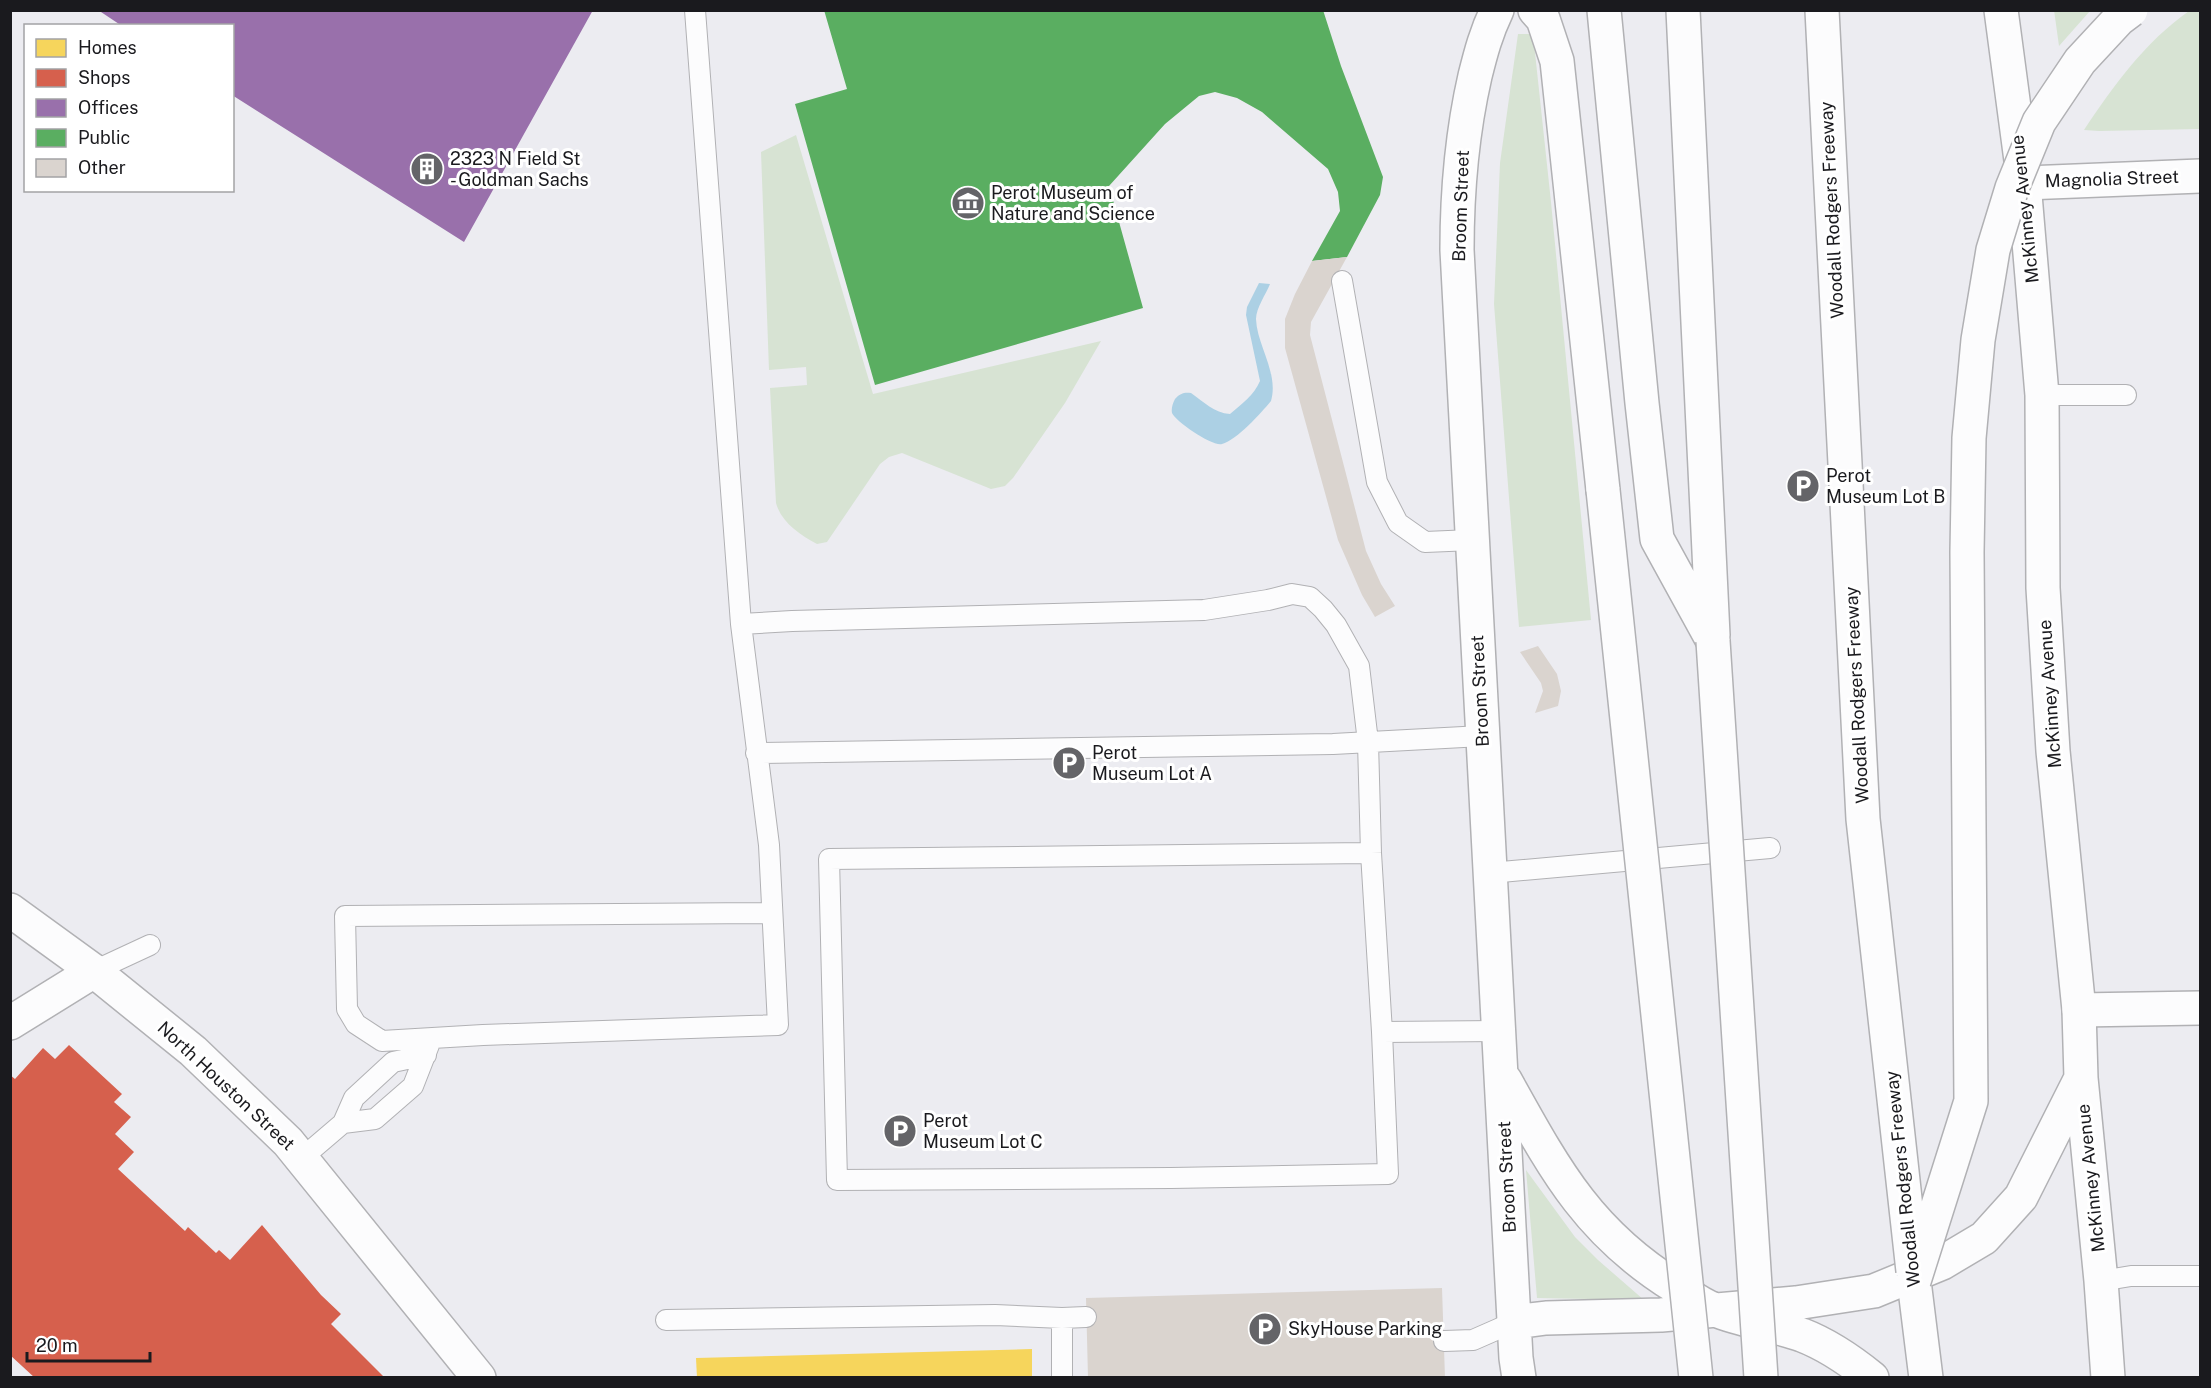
<svg xmlns="http://www.w3.org/2000/svg" width="2211" height="1388" viewBox="0 0 2211 1388" font-family="'Public Sans',sans-serif">
<style>
.green{fill:#d7e3d3}
.water{fill:#acd0e4}
.homes{fill:#f6d55c}
.shops{fill:#d6604d}
.offices{fill:#9970ab}
.public{fill:#5aae61}
.building{fill:#dad4cf}
.lines{fill:none;stroke-linecap:round;stroke-linejoin:round}
.lane-casing{stroke:#b1b1b4;stroke-width:22}
.street-casing{stroke:#b1b1b4;stroke-width:36}
.secondary-casing{stroke:#b1b1b4;stroke-width:36}
.highway-casing{stroke:#b1b1b4;stroke-width:36}
.lane{stroke:#fcfcfd;stroke-width:20}
.street{stroke:#fcfcfd;stroke-width:33}
.secondary{stroke:#fcfcfd;stroke-width:33}
.highway{stroke:#fcfcfd;stroke-width:33}
.highway-bridge-casing{stroke:#b1b1b4;stroke-width:36;stroke-linecap:butt}
.highway-bridge{stroke:#fcfcfd;stroke-width:33}
.labels{text-anchor:middle;stroke-width:6;stroke-linejoin:round;paint-order:stroke}
.poi-label{font-size:18px;fill:#1a1a1e;stroke:#fff;text-anchor:start}
.street-label{font-size:18px;fill:#1a1a1e;stroke:#fff}
</style>
<rect width="100%" height="100%" fill="#ececf1"/>
<path class="green" d="M2054 10H2090V11L2059 46Z
M2189 11H2200V129L2099 131 2084 130C2114 85 2145 42 2189 11Z
M1518 34H1533L1551 202 1591 620 1519 627 1494 304 1500 163Z
M796 135 873 394 1101 341 1065 403 1013 478 1005 486 991 489 902 453 889 457 880 464 827 542 817 544C800 535 781 522 776 503L770 388 807 385 806 367 769 370 761 152Z
M1526 1170 1575 1237 1598 1260 1644 1300 1537 1298Z"/>
<path class="water" d="M1259 283 1270 284C1266 294 1256 308 1256 319 1257 346 1279 373 1271 401 1261 413 1237 440 1222 444 1213 447 1176 422 1172 413 1171 408 1173 403 1175 399 1180 393 1185 392 1191 393 1204 402 1214 413 1230 414 1242 404 1254 395 1260 381L1246 315 1247 307Z"/>
<path class="homes" d="M1032 1349V1378H697L696 1358Z"/>
<path class="shops" d="M69 1045 122 1094 114 1102 131 1117 115 1134 134 1152 118 1169 185 1231 188 1227 216 1253 219 1250 230 1260 262 1225 321 1295 341 1314 331 1324 383 1376 381 1378H35L10 1355V1075L15 1079 43 1048 55 1059Z"/>
<path class="offices" d="M98 10H593L464 242 232 95V26H122Z"/>
<path class="public" d="M824 10H1323L1341 66 1383 177 1380 195 1347 257 1312 261 1340 211 1338 192 1328 169 1262 112 1237 98 1215 92 1199 96 1165 124 1109 186 1143 308 875 385 795 104 847 89Z"/>
<path class="building" d="M1347 257 1311 322 1310 335 1366 551 1381 584 1395 606 1375 617 1362 595 1338 540 1285 348V319L1295 294 1312 261Z
M1538 646 1557 674 1561 691 1558 706 1535 713 1543 691 1541 683 1520 652Z
M1442 1288 1445 1378H1088L1086 1298Z"/>
<g class="lines">
<defs>
<path id="lane" d="M695 10 741 624
M1342 281 1377 482 1398 523 1425 542 1472 540
M2042 395H2126
M756 753 1333 744 1482 736
M1490 873 1770 848
M772 913 345 916 347 1009 356 1024 382 1041 483 1035 778 1025 769 845 741 624 792 621 1204 610 1268 600 1292 594 1310 597 1323 609 1336 625 1359 666 1368 742 1371 853 1382 1032 1388 1174 1171 1178 837 1180 829 859 1371 853
M94 971 150 945
M1382 1032 1499 1031
M343 1123 375 1119 413 1086 429 1045
M302 1158 343 1123 354 1098 393 1062 426 1055
M2101 1281 2131 1276H2200
M1062 1318 1086 1317
M666 1320 995 1315 1062 1318V1378
M1444 1341 1473 1340 1514 1322"/>
<path id="street" d="M2024 183 2200 176
M2079 1010 2200 1008
M10 1023 94 971"/>
<path id="secondary" d="M1497 10C1486 33 1481 52 1475 76 1462 133 1457 191 1457 250L1516 1358 1519 1378
M2001 10 2024 183 2042 395 2043 588 2053 751 2079 1010 2081 1078 2101 1281 2108 1378
M10 910 94 971 193 1051 288 1142 479 1378
M1505 1080C1554 1168 1587 1232 1676 1287 1688 1295 1701 1305 1715 1310 1743 1321 1774 1325 1802 1335 1828 1345 1851 1361 1872 1378
M1514 1322 1546 1318 1661 1315 1796 1303 1874 1291 1942 1263 1984 1238 2021 1197 2081 1078"/>
<path id="highway" d="M1535 10 1543 19 1557 61 1603 490
M1604 10 1642 403 1657 539 1713 641
M1683 10 1713 635
M1914 1281 1926 1378"/>
</defs>
<use href="#lane" class="lane-casing"/>
<use href="#street" class="street-casing"/>
<use href="#secondary" class="secondary-casing"/>
<use href="#highway" class="highway-casing"/>
<use href="#lane" class="lane"/>
<use href="#street" class="street"/>
<use href="#secondary" class="secondary"/>
<use href="#highway" class="highway"/>
<defs>
<path id="highway-bridge" d="M1822 10 1863 819 1913 1271
M1603 490 1696 1378
M1713 641 1761 1378
M1914 1281 1971 1101 1967 552 1969 438 1978 340 1993 250 2012 188 2039 122 2080 61 2119 19 2131 10"/>
</defs>
<use href="#highway-bridge" class="highway-bridge-casing"/>
<use href="#highway-bridge" class="highway-bridge"/>
</g>
<defs>
<symbol id="building-disc" viewBox="-11 -11 22 22"><circle r="9.5" fill="#646468" stroke="#fff"/><path d="M-4-6H4V6H1V3H-1V6H-4ZM-2.5-4.3h1.7v1.8h-1.7ZM.8-4.3h1.7v1.8H.8ZM-2.5-1h1.7V.8h-1.7ZM.8-1h1.7V.8H.8Z" fill="#fff"/></symbol>
<symbol id="museum-disc" viewBox="-11 -11 22 22"><circle r="9.5" fill="#646468" stroke="#fff"/><path d="M0-6L6-3V-2H-6V-3ZM-5-1h2V3h-2ZM-1-1h2V3h-2ZM3-1h2V3H3ZM-6 4H6V6H-6Z" fill="#fff"/></symbol>
<symbol id="parking-disc" viewBox="-11 -11 22 22"><circle r="9.5" fill="#646468" stroke="#fff"/><path d="M-3.5-5.5H1a3.5 3.5 0 0 1 0 7H-1V5.5H-3.5ZM-1-3.4V-.6H.8a1.4 1.4 0 0 0 0-2.8Z" fill="#fff"/></symbol>
</defs>
<g fill-rule="evenodd">
<use href="#building-disc" x="408" y="150" width="38" height="38"/>
<use href="#museum-disc" x="949" y="184" width="38" height="38"/>
<use href="#parking-disc" x="1784" y="467" width="38" height="38"/>
<use href="#parking-disc" x="1050" y="744" width="38" height="38"/>
<use href="#parking-disc" x="881" y="1112" width="38" height="38"/>
<use href="#parking-disc" x="1246" y="1310" width="38" height="38"/>
</g>
<g class="labels">
<g class="poi-label">
<text x="450" y="165">2323 N Field St<tspan x="450" dy="21">- Goldman Sachs</tspan></text>
<text x="991" y="199">Perot Museum of<tspan x="991" dy="21">Nature and Science</tspan></text>
<text x="1826" y="482">Perot<tspan x="1826" dy="21">Museum Lot B</tspan></text>
<text x="1092" y="759">Perot<tspan x="1092" dy="21">Museum Lot A</tspan></text>
<text x="923" y="1127">Perot<tspan x="923" dy="21">Museum Lot C</tspan></text>
<text x="1288" y="1335">SkyHouse Parking</text>
</g>
<g class="street-label">
<text transform="translate(2112 179) rotate(-2)" y="6">Magnolia Street</text>
<text transform="translate(1461 206) rotate(-88)" y="6">Broom Street</text>
<text transform="translate(2025 209) rotate(-96)" y="6">McKinney Avenue</text>
<text transform="translate(1832 210) rotate(-93)" y="6">Woodall Rodgers Freeway</text>
<text transform="translate(1480 691) rotate(-93)" y="6">Broom Street</text>
<text transform="translate(2050 694) rotate(-94)" y="6">McKinney Avenue</text>
<text transform="translate(1857 695) rotate(-93)" y="6">Woodall Rodgers Freeway</text>
<text transform="translate(226 1086) rotate(43)" y="6">North Houston Street</text>
<text transform="translate(1507 1177) rotate(-93)" y="6">Broom Street</text>
<text transform="translate(2091 1178) rotate(-96)" y="6">McKinney Avenue</text>
<text transform="translate(1903 1179) rotate(-96)" y="6">Woodall Rodgers Freeway</text>
</g>
</g>
<rect width="2211" height="1388" fill="none" stroke="#1a1a1e" stroke-width="24"/>
<rect x="24" y="24" width="210" height="168" fill="#ffffff" stroke="#a3a3a5" stroke-width="1.5"/>
<rect x="36" y="39" width="30" height="18" fill="#f6d55c" stroke="#a3a3a5" stroke-width="1.5"/>
<text x="78" y="54" font-size="18" fill="#1a1a1e">Homes</text>
<rect x="36" y="69" width="30" height="18" fill="#d6604d" stroke="#a3a3a5" stroke-width="1.5"/>
<text x="78" y="84" font-size="18" fill="#1a1a1e">Shops</text>
<rect x="36" y="99" width="30" height="18" fill="#9970ab" stroke="#a3a3a5" stroke-width="1.5"/>
<text x="78" y="114" font-size="18" fill="#1a1a1e">Offices</text>
<rect x="36" y="129" width="30" height="18" fill="#5aae61" stroke="#a3a3a5" stroke-width="1.5"/>
<text x="78" y="144" font-size="18" fill="#1a1a1e">Public</text>
<rect x="36" y="159" width="30" height="18" fill="#dad4cf" stroke="#a3a3a5" stroke-width="1.5"/>
<text x="78" y="174" font-size="18" fill="#1a1a1e">Other</text>
<path d="M27 1352v9h123v-9" fill="none" stroke="#1a1a1e" stroke-width="3"/>
<text x="36" y="1352" font-size="18" fill="#1a1a1e" stroke="#ffffff" stroke-width="4.5" paint-order="stroke">20 m</text>
</svg>
